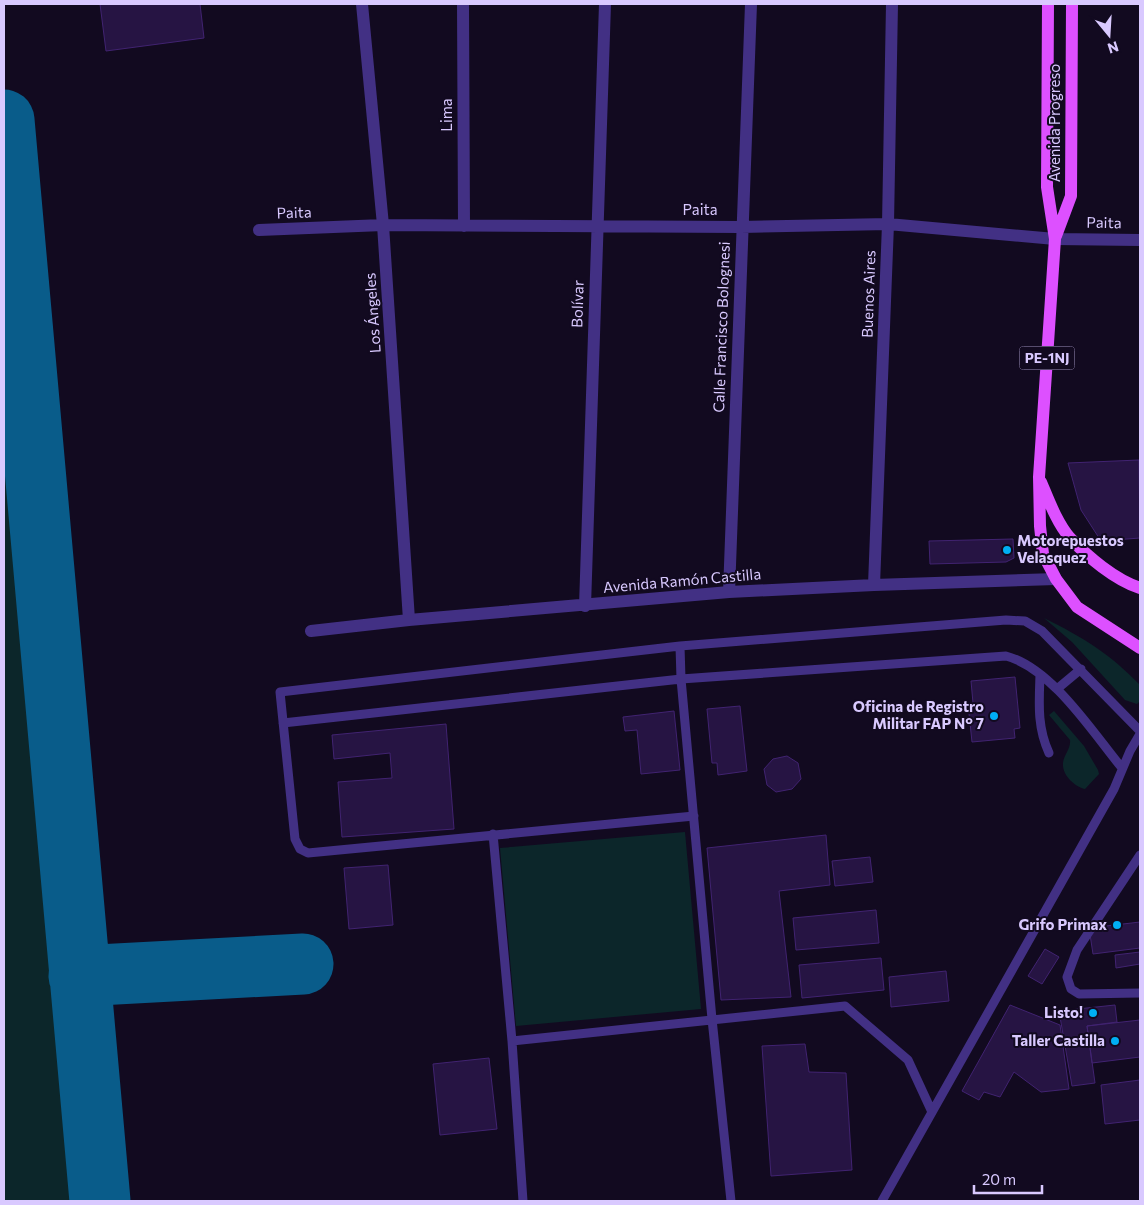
<svg xmlns="http://www.w3.org/2000/svg" width="1144" height="1205" viewBox="0 0 1144 1205" font-family="Commissioner,sans-serif">
<style>
.green{fill:#0c262a}
.lines{fill:none;stroke-linecap:round;stroke-linejoin:round}
.taxiway{stroke:#095c8a;stroke-width:61}
.building{fill:#261443;stroke:#412371}
.lane{stroke:#423084;stroke-width:9}
.street{stroke:#423084;stroke-width:12}
.primary{stroke:#dd50ff;stroke-width:12}
.poi-dot{fill:#00aff4;stroke:#120a20;stroke-width:2}
.labels{text-anchor:middle;stroke-width:4;stroke-linejoin:round;paint-order:stroke}
.shield{fill:#120a20;stroke:#9d90bc;stroke-width:1}
.shield-label{font-size:14px;font-weight:bold;fill:#d9c9ff}
.street-label{font-size:15px;fill:#d9c9ff;stroke:#120a20}
.poi-label{font-size:15px;font-weight:bold;fill:#d9c9ff;stroke:#120a20;text-anchor:end}
</style>
<rect width="100%" height="100%" fill="#120a20"/>
<path class="green" d="M4 428 73 1201H4Z
M1044 618C1084 638 1109 653 1140 685V701L1137 704 1125 700 1072 642Z
M1054 711 1084 746 1098 770 1099 774 1085 789C1074 786 1062 775 1063 763 1064 754 1071 749 1070 740L1049 715Z
M685 832 701 1009 516 1026 500 848Z"/>
<g class="lines">
<path class="taxiway" d="M4 120 100 1201
M79 976 303 964"/>
</g>
<path class="building" d="M100 4H200L204 38 106 51Z
M1139 460 1140 538 1101 541 1081 510 1068 463Z
M1013 539 1014 558 1006 562 930 564 929 541Z
M1015 677 1020 728 1014 729 1015 738 972 742 968 704 973 703 971 681Z
M740 706 747 771 718 775 717 763H712L707 709Z
M674 711 680 770 641 774 637 730 625 731 623 717Z
M446 724 454 829 342 837 338 782 392 778 390 753 334 759 332 735Z
M787 756 798 763 801 779 792 789 776 792 767 785 764 769 773 759Z
M826 835 830 885 779 891 791 997 721 1000 707 848Z
M870 857 873 882 835 886 832 861Z
M388 865 393 925 349 929 344 868Z
M876 910 879 943 796 950 793 918Z
M1140 922V948L1093 954 1089 928Z
M1045 949 1059 957 1042 984 1028 976Z
M1140 952V964L1116 968 1115 955Z
M881 958 884 990 802 998 799 965Z
M946 971 949 1001 891 1007 889 977Z
M1010 1005 1060 1025 1069 1089 1041 1092 1014 1072 1000 1097 984 1092 979 1100 962 1091Z
M1115 1005 1117 1022 1087 1026 1095 1083 1072 1086 1059 1011Z
M1140 1020V1057L1092 1063 1087 1026Z
M805 1044 809 1072 846 1073 852 1170 771 1176 762 1046Z
M489 1058 497 1129 440 1135 433 1064Z
M1140 1080V1120L1105 1124 1101 1085Z"/>
<g class="lines">
<path class="lane" d="M680 646 681 679 712 1019 731 1201
M1040 675C1039 703 1037 727 1049 753
M1057 689 1081 669
M283 723 681 679 1006 656C1052 668 1093 733 1122 768
M694 816 308 853 300 849 295 839 280 692 680 646 1006 620 1025 621 1042 631 1140 731
M493 834 512 1041 523 1201
M1140 855 1077 950 1067 977 1071 989 1079 994 1140 993
M512 1041 845 1006 908 1060 932 1112
M882 1201 1114 789 1130 751 1140 734"/>
<path class="street" d="M362 4 383 225 409 620
M463 4 464 226
M259 230 383 225 741 227 888 224 1055 239 1140 240
M874 585 888 224 892 4
M729 592 751 4
M585 606 605 4
M311 631 409 620 729 592 874 585 1056 579"/>
<path class="primary" d="M1048 4 1047 187 1055 239 1039 477 1040 526 1043 554 1056 579 1077 607 1140 648
M1056 236 1071 196 1072 4
M1041 482C1049 501 1057 523 1070 538 1088 557 1115 580 1140 588"/>
</g>
<g class="poi-dot">
<circle cx="1007" cy="550" r="5"/>
<circle cx="994" cy="716" r="5"/>
<circle cx="1117" cy="925" r="5"/>
<circle cx="1093" cy="1013" r="5"/>
<circle cx="1115" cy="1041" r="5"/>
</g>
<g class="labels">
<rect class="shield" x="1019.5" y="346.5" width="55" height="23" rx="4"/>
<g class="shield-label">
<text x="1047" y="363">PE-1NJ</text>
</g>
<g class="street-label">
<text transform="translate(447 115) rotate(-90)" y="5">Lima</text>
<text transform="translate(1055 123) rotate(-90)" y="5">Avenida Progreso</text>
<text x="700" y="215">Paita</text>
<text transform="translate(294 213) rotate(-2)" y="5">Paita</text>
<text transform="translate(1104 223) rotate(1)" y="5">Paita</text>
<text transform="translate(869 294) rotate(-88)" y="5">Buenos Aires</text>
<text transform="translate(578 304) rotate(-88)" y="5">Bolívar</text>
<text transform="translate(373 313) rotate(-94)" y="5">Los Ángeles</text>
<text transform="translate(722 327) rotate(-88)" y="5">Calle Francisco Bolognesi</text>
<text transform="translate(682 581) rotate(-5)" y="5">Avenida Ramón Castilla</text>
</g>
<g class="poi-label">
<text x="1017" y="546" text-anchor="start">Motorepuestos<tspan x="1017" dy="17">Velasquez</tspan></text>
<text x="984" y="712">Oficina de Registro<tspan x="984" dy="17">Militar FAP N° 7</tspan></text>
<text x="1107" y="930">Grifo Primax</text>
<text x="1083" y="1018">Listo!</text>
<text x="1105" y="1046">Taller Castilla</text>
</g>
</g>
<rect width="1144" height="1205" fill="none" stroke="#d9c9ff" stroke-width="10"/>
<g transform="translate(1109 35) rotate(162)" stroke="#120a20" stroke-width="4" paint-order="stroke">
<path d="M0-4L9 19L0 12L-9 19Z" fill="#d9c9ff"/>
<text y="-8" font-size="14" font-weight="bold" text-anchor="middle" fill="#d9c9ff">N</text>
</g>
<path d="M974 1185v8h68v-8" fill="none" stroke="#d9c9ff" stroke-width="2.5"/>
<text x="982" y="1185" font-size="15" fill="#d9c9ff" stroke="#120a20" stroke-width="4" paint-order="stroke">20 m</text>
</svg>
